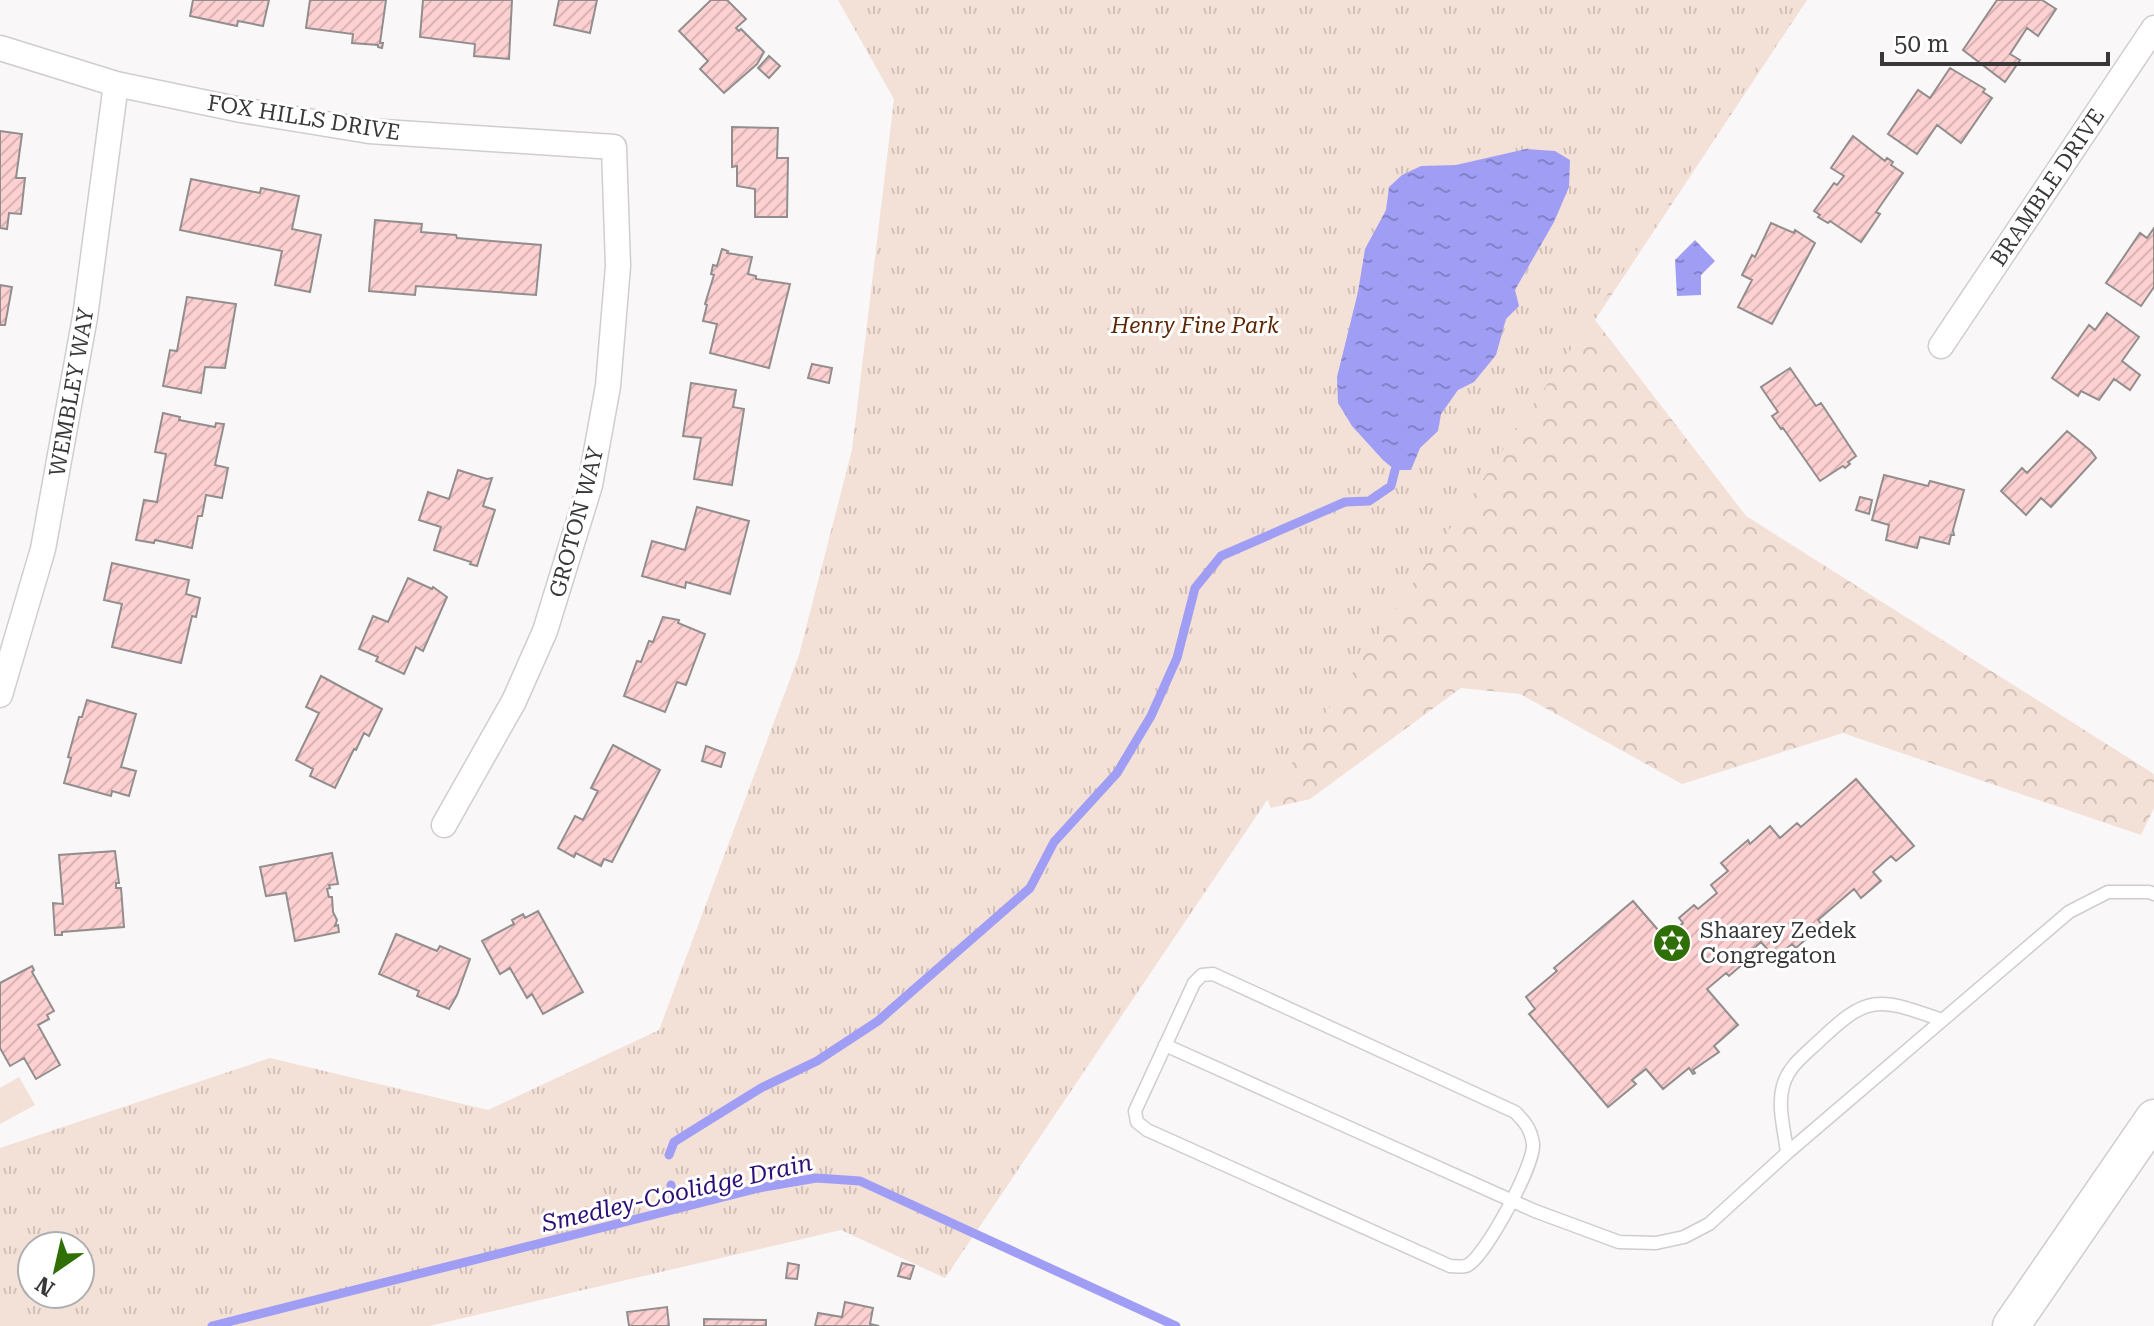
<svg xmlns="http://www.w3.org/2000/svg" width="2154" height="1326" viewBox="0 0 2154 1326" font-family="'Roboto Serif',serif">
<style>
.forest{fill:url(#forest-crowns)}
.park{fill:url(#park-tufts);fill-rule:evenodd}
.pitch{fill:#f3e0d7}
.water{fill:url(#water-ripples)}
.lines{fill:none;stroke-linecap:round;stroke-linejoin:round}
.stream{stroke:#a09df5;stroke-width:9}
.building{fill:url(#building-hatch);stroke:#928e8e;stroke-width:2}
.lane-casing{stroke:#d0cdcf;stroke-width:15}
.street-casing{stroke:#d0cdcf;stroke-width:27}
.secondary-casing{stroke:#d0cdcf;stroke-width:39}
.lane{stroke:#fff;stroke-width:12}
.street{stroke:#fff;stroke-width:24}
.secondary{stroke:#fff;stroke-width:36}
.labels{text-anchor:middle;stroke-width:6;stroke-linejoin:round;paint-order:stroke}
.street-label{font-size:22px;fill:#393738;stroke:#fff}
.park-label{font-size:22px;font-style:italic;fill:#5e2502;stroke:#fff}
.poi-label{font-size:22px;fill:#393738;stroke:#fff;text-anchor:start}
.water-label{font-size:24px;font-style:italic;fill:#2c0f76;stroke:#fff}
</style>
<defs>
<pattern id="forest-crowns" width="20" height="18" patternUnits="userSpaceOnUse" patternTransform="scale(2)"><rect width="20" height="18" fill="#f3e0d7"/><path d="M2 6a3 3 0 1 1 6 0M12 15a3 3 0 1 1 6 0" fill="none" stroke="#d1c1b9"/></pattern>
<pattern id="park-tufts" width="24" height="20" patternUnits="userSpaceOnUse" patternTransform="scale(2)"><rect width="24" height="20" fill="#f3e0d7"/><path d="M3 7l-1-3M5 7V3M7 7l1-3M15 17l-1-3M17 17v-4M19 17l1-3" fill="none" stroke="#d1c1b9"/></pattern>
<pattern id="water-ripples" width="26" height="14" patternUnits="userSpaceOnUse" patternTransform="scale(2)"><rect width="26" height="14" fill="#a09df5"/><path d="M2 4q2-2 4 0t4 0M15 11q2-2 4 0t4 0" fill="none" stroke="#8381c7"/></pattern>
<pattern id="building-hatch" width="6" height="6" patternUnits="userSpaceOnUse" patternTransform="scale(2)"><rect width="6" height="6" fill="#fdd0d2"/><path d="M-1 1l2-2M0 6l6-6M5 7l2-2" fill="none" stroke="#dab3b5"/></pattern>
</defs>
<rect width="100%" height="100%" fill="#faf7f8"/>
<path class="forest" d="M1013 0H1807L1595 320 1746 516 2154 774V808L2141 835 1843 733 1682 784 1520 694 1461 688 1310 799 1271 808 1206 661Z"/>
<path class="park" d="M838 0H1806L945 1278 841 1230 429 1326H0V1148L270 1058 488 1110 659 1030 799 655 852 450 894 99ZM32 1246H80V1294H32Z"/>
<path class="pitch" d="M19 1077 35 1105 0 1124V1088Z"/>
<path class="water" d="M1526 149 1555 151 1570 160 1569 187 1554 222 1515 290 1519 306 1506 319 1496 355 1474 382 1458 390 1441 414 1438 431 1420 448 1411 470H1395L1383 460 1352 426 1338 403 1337 377 1358 292 1365 249 1386 210 1389 187 1402 175 1421 166 1456 165Z
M1695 240 1715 261 1701 275V295L1677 296 1675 260Z"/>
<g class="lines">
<path class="stream" d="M669 1155 674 1142 706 1122 761 1088 817 1061 878 1021 1030 888 1054 842 1117 773 1151 716 1177 658 1195 588 1221 556 1345 502 1369 501 1391 486 1395 470
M671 1185 674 1209
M212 1326 759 1188 816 1178 860 1181 1176 1326"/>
</g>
<path class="building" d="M193 0H269L263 26 238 21 237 26 190 16Z
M310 0H386L380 43H383L382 48 378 47V45L352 43 353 34 306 28Z
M423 0H512L509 59 474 56 475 44 420 37Z
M559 0H597L590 33 554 25Z
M711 0H727L746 19 736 28 739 31 741 29 764 52 757 64 724 93 700 69 708 61 679 31Z
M1997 0H2042L2056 9 2038 36 2027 28 2010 54 2020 60 2005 82 1963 50Z
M769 56 780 66 769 78 758 68Z
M1950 68 1985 89 1983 92 1992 98 1961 143 1937 125 1917 154 1888 134 1918 90 1930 98Z
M732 127 778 128 777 158H788L787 217H755V189L737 186V166L732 167Z
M0 131 22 134 16 178H25L21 214 9 213 7 229 0 228Z
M1853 136 1885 161 1887 158 1893 162 1891 165 1903 173 1876 212 1880 214 1861 242 1830 221 1828 223 1818 217 1820 215 1814 211 1834 183 1837 185 1844 176 1831 168Z
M191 179 260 193 261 188 299 196 292 229 321 235 310 292 275 285 282 251 180 230Z
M375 220 422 224 421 232 456 235 457 238 541 245 536 295 416 286 415 295 369 291Z
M1771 223 1794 233 1795 230 1815 243 1772 324 1738 307 1752 280 1742 275 1752 255 1755 257Z
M2154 228V287L2141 306 2106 283 2140 233 2147 238Z
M722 249 728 251 727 253 752 257 748 274 756 276V279L790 284 769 368 710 353 717 324 703 321 707 305 705 304 714 275 711 274 713 265 717 266Z
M0 285 12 287 5 325H0Z
M187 297 236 304 225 368 205 367 201 393 163 386 170 350 177 351Z
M2107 313 2139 337 2122 361 2140 375 2130 390 2114 379 2099 400 2081 391 2078 396 2052 378 2089 325 2095 330Z
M812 364 832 368 829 383 808 378Z
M1790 368 1816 406 1821 403 1856 456 1848 462 1850 464 1845 468 1843 466 1820 481 1783 428 1781 429 1772 416 1778 412 1761 387Z
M691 383 736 390 733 407 744 409 732 485 694 479 701 438 683 436Z
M163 413 180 417 179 420 215 427 216 423 224 424 215 465 228 468 222 498 206 495 202 516H198L192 548 155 540 154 543 136 540 144 500 157 502 166 454 155 452Z
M2067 431 2091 451 2096 458 2051 507 2041 498 2026 515 2001 491 2022 468 2027 473Z
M458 470 487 479 492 478 483 506 495 510 477 566 470 564 471 562 434 550 441 527 419 520 428 492 449 499Z
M1884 475 1928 486 1930 481 1964 490 1953 530 1954 535H1951L1949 544 1920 537 1917 548 1886 540 1889 525 1872 520Z
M1860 497 1872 500 1869 514 1856 510Z
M697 507 749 521 730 594 686 582 685 588 642 576 652 541 685 550Z
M112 563 189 580 186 594 200 598 196 617 192 616 181 663 112 647 122 604 104 600Z
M408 578 432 589 433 587 447 597 423 651 416 647 404 674 376 661 378 657 359 649 373 616 388 622Z
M663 617 679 620 678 623 705 634 686 685 677 682 665 712 624 696 637 661 641 662 649 641 653 642Z
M321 676 382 709 369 736 364 733 356 750 354 749 335 788 310 776 313 769 296 760 319 713 306 707Z
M87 700 136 714 121 767 136 771 129 796 112 791 111 796 64 783 71 758 68 757 79 717H82Z
M613 745 660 770 612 862 604 859 601 866 576 853 574 857 558 848 575 816 583 820 598 791 591 788Z
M706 746 725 753 721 767 702 761Z
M1856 779 1914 846 1896 861 1891 856 1873 872 1881 881 1861 898 1854 889 1818 920 1822 925 1796 948 1792 944 1775 958 1761 942 1741 960 1744 963 1729 976 1726 973 1707 989 1738 1025 1714 1046 1719 1052 1693 1070 1695 1073 1693 1074 1689 1068 1663 1089 1646 1069 1632 1080 1636 1084 1608 1107 1529 1014 1535 1009 1526 997 1557 971 1554 968 1633 901 1665 938 1683 923 1679 918 1694 905 1698 909 1717 893 1711 885 1728 871 1721 863 1748 840 1750 844 1770 826 1780 838 1797 823 1801 827Z
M115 851 119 883H116V888H121L124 927 62 932V935H55L53 903 63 904 59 855Z
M332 853 338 884 329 885 330 888 327 889 329 897H332L333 912 337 920 335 926 338 925 339 932 295 941 286 893 266 896 260 867Z
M538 911 583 992 543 1014 532 994 527 998 510 968 500 974 482 941 514 924 512 920 523 914 525 918Z
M396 934 437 951 440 946 470 959 457 995 449 1009 417 996 419 991 379 974Z
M32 966 34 970 32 972 54 1011 47 1015 49 1019 38 1025 60 1065 36 1079 24 1058 10 1066 0 1048V983Z
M788 1263 799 1265 797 1279 786 1278Z
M902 1263 914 1266 910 1279 898 1276Z
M845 1302 873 1308 870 1324 879 1326H815L818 1313 842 1317Z
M667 1307 669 1326H629L627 1312Z
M704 1319 766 1320V1326H704Z"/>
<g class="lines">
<defs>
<path id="lane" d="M1213 974 1515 1112C1525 1122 1531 1129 1533 1144 1535 1164 1486 1255 1468 1265 1463 1268 1456 1266 1450 1266L1147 1130 1137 1122 1135 1111 1194 983 1202 975Z
M1165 1045 1535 1211 1619 1242 1656 1243 1684 1237 1709 1224 1787 1153 2069 912 2108 892H2149L2154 894
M1787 1153C1785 1132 1777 1107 1783 1086 1788 1067 1803 1056 1817 1043 1868 994 1877 997 1942 1020"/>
<path id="street" d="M0 48 116 84 241 110 369 131 614 147 618 266 608 386 590 485 545 631 514 701 444 825
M1941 346 2154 28
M0 695 43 549 85 317 116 84"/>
<path id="secondary" d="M2011 1326 2154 1118"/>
</defs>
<use href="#lane" class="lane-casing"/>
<use href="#street" class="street-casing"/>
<use href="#secondary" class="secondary-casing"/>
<use href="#lane" class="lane"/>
<use href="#street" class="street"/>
<use href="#secondary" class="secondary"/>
</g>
<defs>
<symbol id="synagogue-disc" viewBox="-11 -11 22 22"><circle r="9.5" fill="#2f6f06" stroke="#fff"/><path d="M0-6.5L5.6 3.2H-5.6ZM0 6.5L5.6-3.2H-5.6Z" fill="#fff"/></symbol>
</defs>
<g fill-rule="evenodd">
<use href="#synagogue-disc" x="1650" y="921" width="44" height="44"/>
</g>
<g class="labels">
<g class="street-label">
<text transform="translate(304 117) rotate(9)" y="8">FOX HILLS DRIVE</text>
<text transform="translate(2047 187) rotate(-56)" y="8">BRAMBLE DRIVE</text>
<text transform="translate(71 392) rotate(-80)" y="8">WEMBLEY WAY</text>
<text transform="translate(576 522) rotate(-75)" y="8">GROTON WAY</text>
</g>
<g class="park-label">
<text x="1195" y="333">Henry Fine Park</text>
</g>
<g class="poi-label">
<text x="1700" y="938">Shaarey Zedek<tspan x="1700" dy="25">Congregaton</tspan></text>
</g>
<g class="water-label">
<text transform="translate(677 1193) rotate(-13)" y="8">Smedley-Coolidge Drain</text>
</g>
</g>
<g transform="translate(56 1270) rotate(214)"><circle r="38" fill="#ffffff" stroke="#b0afaf" stroke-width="2"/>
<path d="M0-6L14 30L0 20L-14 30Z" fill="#2f6f06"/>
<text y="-12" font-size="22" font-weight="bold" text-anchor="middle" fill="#393738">N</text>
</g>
<path d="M1882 52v12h226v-12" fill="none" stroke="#393738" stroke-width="4"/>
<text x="1894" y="52" font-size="24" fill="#393738" stroke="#ffffff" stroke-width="6" paint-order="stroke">50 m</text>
</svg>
